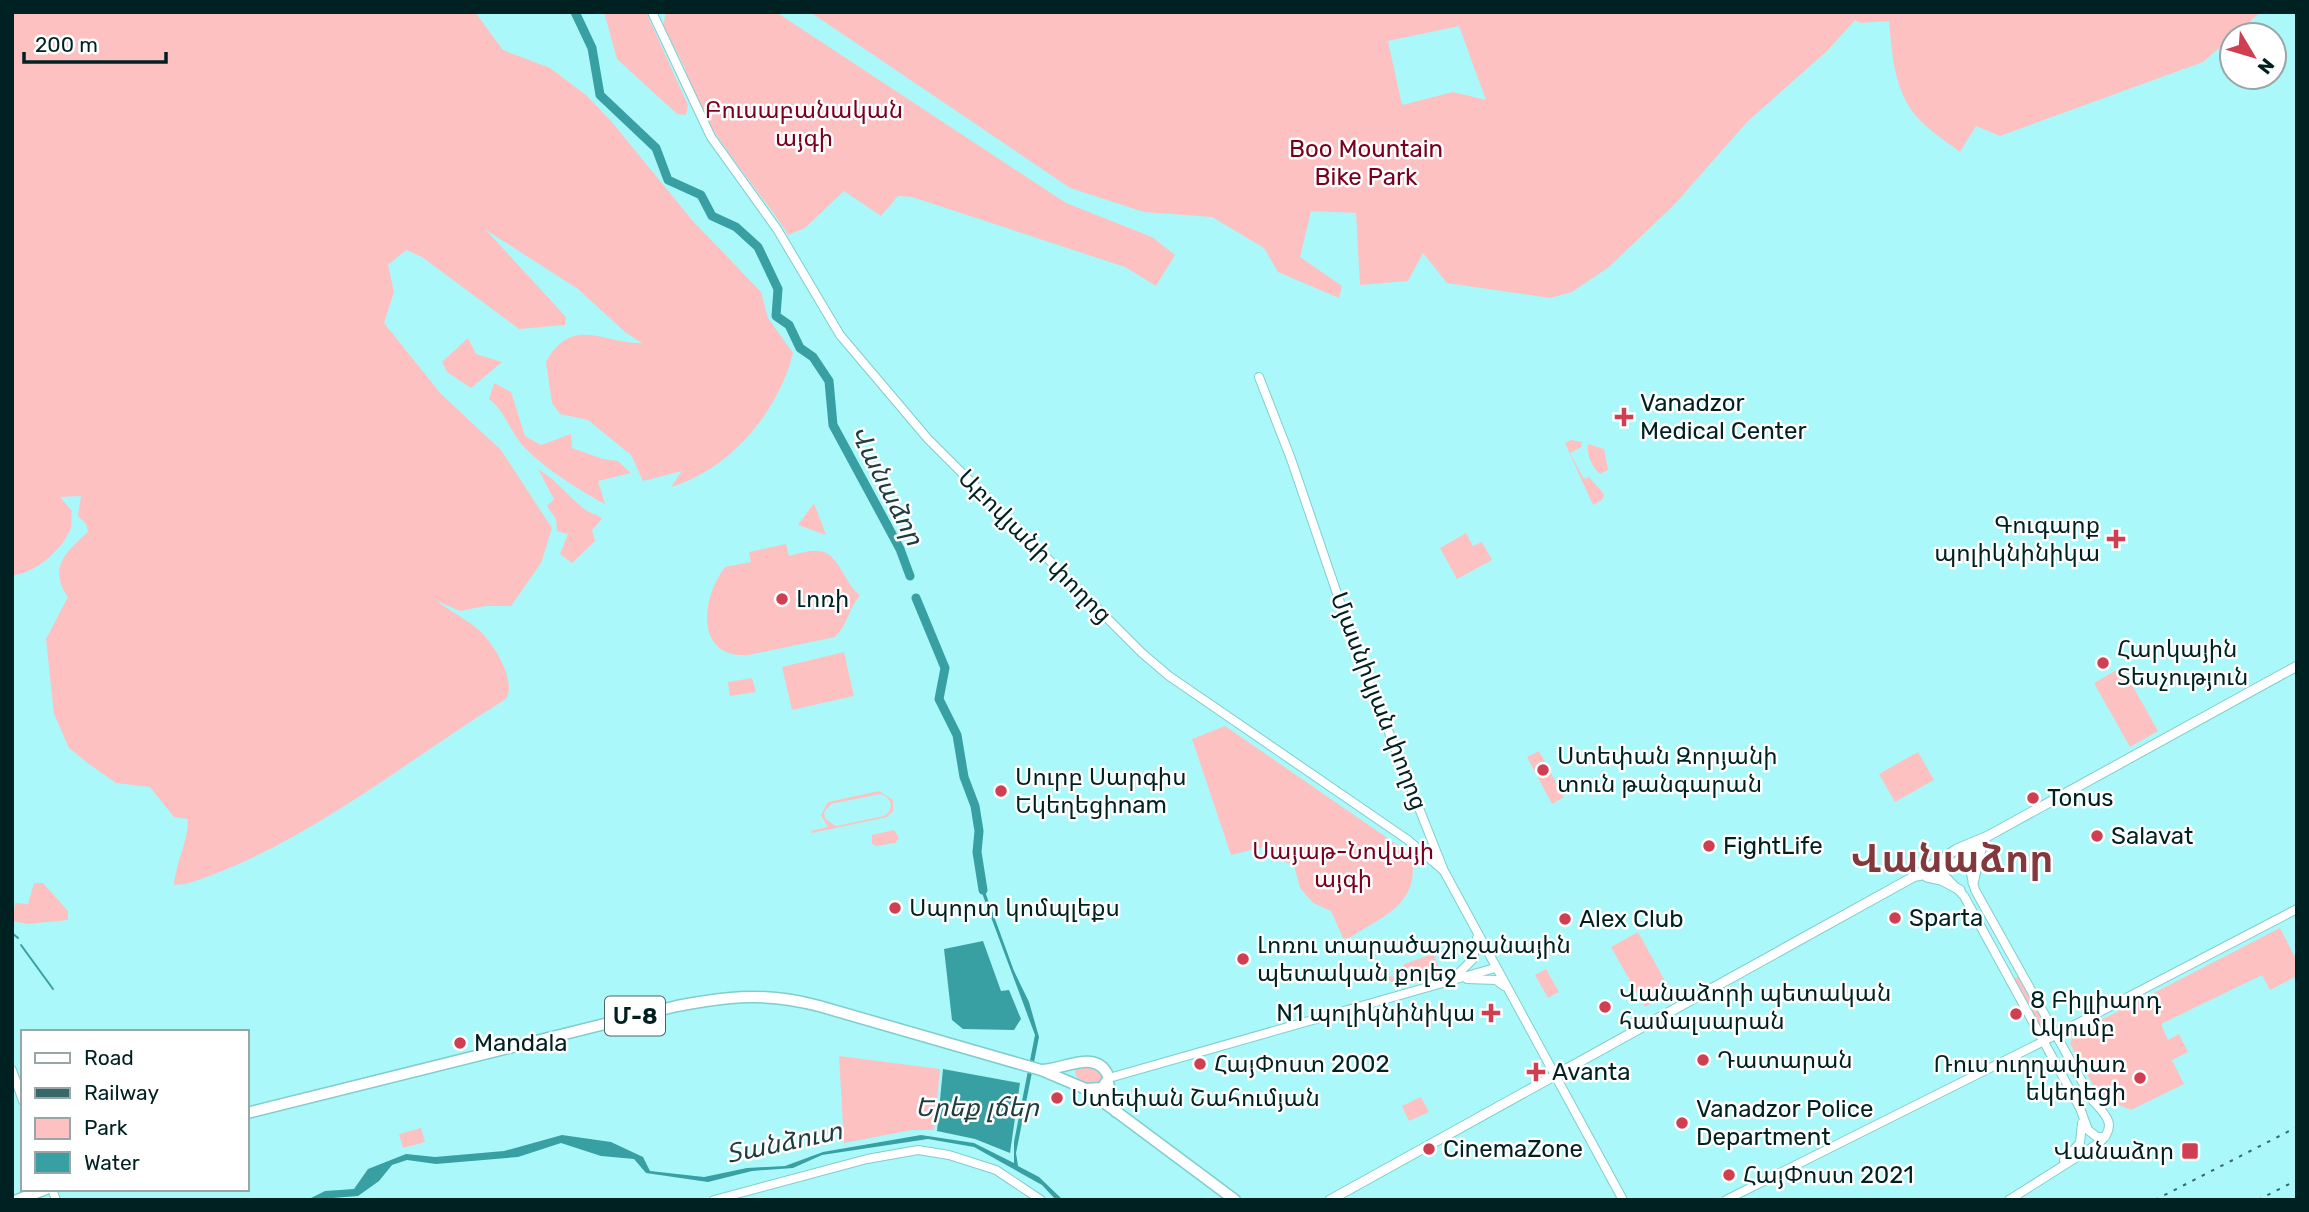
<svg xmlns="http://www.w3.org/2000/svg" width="2309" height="1212" viewBox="0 0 2309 1212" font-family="Rubik,'Noto Sans Armenian',sans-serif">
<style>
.green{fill:#fec1c2;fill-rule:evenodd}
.water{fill:#389fa2}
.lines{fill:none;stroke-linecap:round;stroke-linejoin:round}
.stream{stroke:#389fa2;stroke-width:2}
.river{stroke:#389fa2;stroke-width:9}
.secondary-casing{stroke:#80cdce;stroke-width:10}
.primary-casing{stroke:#80cdce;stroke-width:11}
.highway-casing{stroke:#80cdce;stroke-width:13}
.secondary{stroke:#fff;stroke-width:8}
.primary{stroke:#fff;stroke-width:9}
.highway{stroke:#fff;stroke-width:10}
.rail{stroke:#376768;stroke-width:2;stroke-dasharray:3.5 7;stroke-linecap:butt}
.poi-dot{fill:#cf3f51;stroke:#fff;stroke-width:2.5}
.labels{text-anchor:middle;stroke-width:5;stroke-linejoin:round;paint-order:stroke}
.shield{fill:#fff;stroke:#4c6464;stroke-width:2}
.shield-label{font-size:23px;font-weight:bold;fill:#002122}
.park-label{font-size:24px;fill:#78001f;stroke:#fff}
.poi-label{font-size:24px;fill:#002122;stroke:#fff;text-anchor:start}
.street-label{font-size:24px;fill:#002122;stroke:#fff}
.water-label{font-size:26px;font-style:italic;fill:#1e3d3e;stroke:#fff}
.town-label{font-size:38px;font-weight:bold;fill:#81393e;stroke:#fff}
</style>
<rect width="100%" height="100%" fill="#abf8fa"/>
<path class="green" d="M12 12H475L503 50 550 68 586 95 611 121 692 220 761 292 768 318 793 353C778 412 731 469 671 487L682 471 643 481 631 455 588 420 560 414 552 403 546 362C572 314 604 344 642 343L625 332 578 289 486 230 566 317 565 325 519 329 422 257 406 250 388 265 394 292 384 323 441 394 501 450 552 528 541 563 511 606H485L460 611 437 601C450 611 466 619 479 630 494 644 517 681 506 699 401 764 305 846 186 884L174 885C176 861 188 843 188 819L174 817 150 787 116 783 89 764 69 748 54 714 46 639 68 597C48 569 65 552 88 532L86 524 78 516 81 496 60 497 72 511C71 516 72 523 71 528 63 549 34 575 12 575Z
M604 12H646L688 105 686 115 677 114 617 59Z
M666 12H776L1066 203 1152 237 1175 255 1156 286 1125 267 912 197 898 196 881 216 844 191 805 228 788 235C770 203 680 99 686 70L663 25Z
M810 12H2261L2203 62 2000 136 1976 126 1960 152C1946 141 1928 130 1916 116 1894 90 1892 53 1889 21L1861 23 1855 20 1827 51 1747 122 1675 204 1609 267 1572 292 1550 298 1447 283 1423 253 1408 281 1360 285 1356 213 1311 211 1300 257 1342 286 1339 298 1278 272 1264 248 1212 217 1144 212 1070 188ZM1459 26 1486 100 1453 92 1402 105 1388 41Z
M468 338 476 354 502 362 471 388 447 372 442 362Z
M494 383 511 392 525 436 541 445 571 434 572 448 603 459 618 461 631 473 598 481 605 504C579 490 533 462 517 438 507 423 504 411 489 399Z
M1571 440 1582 442 1581 447 1570 453 1584 479 1589 477 1604 494 1602 500 1593 505 1565 443Z
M1588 444 1604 449 1608 470 1600 474C1591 466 1587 455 1588 444Z
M538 469C557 481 567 495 584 509 590 514 596 513 602 519L592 530 595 541 572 563 560 554 568 534 557 531 556 519 547 506 554 499Z
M814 503 826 535 798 525Z
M1466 533 1473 546 1482 542 1492 560 1457 579 1440 548Z
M786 544 789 556C798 554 809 550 818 551 839 551 845 586 860 595 849 608 848 624 835 637L749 655C694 659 701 598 725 567L751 562 749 552Z
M844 652 854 696 792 710 782 667Z
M2122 667 2158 731 2130 747 2094 683Z
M752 678 756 692 730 696 728 682Z
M1225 726 1412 855C1420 906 1383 915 1348 939L1343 938 1331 911 1313 903 1300 888 1294 865 1284 862 1271 845 1231 855 1192 739Z
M1539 751 1564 797 1552 804 1527 757Z
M1918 752 1934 780 1895 802 1879 774Z
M879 791 893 800V811L887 817 812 833 811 831 828 827 821 815 828 802ZM880 794C892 797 895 809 884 816L836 826 825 819 824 812 831 804Z
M894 830 899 838 895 843 876 846 872 844V835Z
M34 883H43L68 911V920L27 924 13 921 15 903 28 904Z
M2280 928 2297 961V976L2270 990 2262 975 2161 1024 2168 1040 2179 1034 2188 1052 2172 1060 2184 1084 2131 1110 2100 1097 2070 1044 2074 1034Z
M1638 932 1671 992 1645 1007 1611 947Z
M1433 954 1442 974 1402 985 1372 975 1373 971 1399 979 1404 964Z
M1546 969 1559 992 1548 998 1535 975Z
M2019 976 2045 1024 2040 1027 2014 979Z
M839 1056 940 1069 934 1130H912L844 1143Z
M1079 1066 1095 1068 1105 1078 1096 1086 1085 1084 1076 1076 1075 1070Z
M1421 1097 1429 1112 1409 1121 1402 1106Z
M421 1128 425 1142 403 1148 399 1134Z"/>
<path class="water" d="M980 878 1014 971 1029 1002 1039 1037 1016 1153 1018 1166 1039 1177 1063 1200H1056L1042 1185 974 1147 928 1139 822 1155 793 1168 752 1171 708 1182 646 1173 634 1159 601 1156 561 1143 518 1157 436 1164 407 1160 392 1165 379 1181 358 1196 307 1200 325 1191 354 1189 368 1169 406 1154 435 1157 504 1151 562 1135 611 1142 643 1157 650 1171 704 1177 747 1168 785 1166 823 1152 921 1135 974 1143 1014 1163V1142L1035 1035 982 893Z
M983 941 1001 991 1009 990 1021 1019 1014 1030 963 1029 952 1020 944 949Z
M943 1069 1020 1083 1010 1153 975 1139 937 1131Z"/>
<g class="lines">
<path class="stream" d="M12 933 18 938
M21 945 53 989"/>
<path class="river" d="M575 12 592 48 600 95 656 148 668 180 701 195 712 216 736 227 758 247 778 289 776 316 789 325 800 348 813 357 829 381 833 425 900 549 910 576
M916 598 945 668 939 699 957 735 964 777 975 806 979 831 977 852 983 890"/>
<defs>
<path id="secondary" d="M652 12 711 137 777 229 840 335 928 439 1142 653 1169 676 1408 840 1444 871
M1259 377 1291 459 1357 652 1444 871 1623 1200
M1967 858 1975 890 2093 1101C2108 1116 2117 1127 2099 1143L2009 1200
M1941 872 1964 896 2080 1108 2088 1130 2097 1137H2105
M1456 976 1473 959 1477 938
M1467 979 1496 980 1504 986
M12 1070 23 1101
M1109 1078 1495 968
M2064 1160 2080 1143 2082 1123
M52 1189 56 1200
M714 1200 867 1159 918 1150 949 1155 996 1170 1041 1200
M1726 1200 2038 1044 2297 909"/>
<path id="primary" d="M1917 876C1947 871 1964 860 1985 838
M1927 877 1941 880 1960 890
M1973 883 1982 845
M1330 1200 1915 876 1957 849 1988 836 2297 666"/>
<path id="highway" d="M1108 1083 1116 1112
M1086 1089 1235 1200
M247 1113 677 1006C730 996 766 992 819 1006L1041 1070 1086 1089 1102 1088 1109 1078C1098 1047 1064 1070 1041 1070
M17 1200 46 1189"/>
</defs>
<use href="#secondary" class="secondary-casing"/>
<use href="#primary" class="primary-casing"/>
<use href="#highway" class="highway-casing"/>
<use href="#secondary" class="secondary"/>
<use href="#primary" class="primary"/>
<use href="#highway" class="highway"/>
<path class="rail" d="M2155 1200 2297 1127
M2258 1200 2297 1180"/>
</g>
<g class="poi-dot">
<path d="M1620.5 406.5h7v7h7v7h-7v7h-7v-7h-7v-7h7z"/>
<path d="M2112.5 528.5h7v7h7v7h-7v7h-7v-7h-7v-7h7z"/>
<circle cx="782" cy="599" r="7"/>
<circle cx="2103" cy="663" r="7"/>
<circle cx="1543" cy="770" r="7"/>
<circle cx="1001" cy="791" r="7"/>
<circle cx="2033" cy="798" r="7"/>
<circle cx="2097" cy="836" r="7"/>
<circle cx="1709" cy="846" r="7"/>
<circle cx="895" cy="908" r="7"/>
<circle cx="1895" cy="918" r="7"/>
<circle cx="1565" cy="919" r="7"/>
<circle cx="1243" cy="959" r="7"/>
<circle cx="1605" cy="1007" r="7"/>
<path d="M1487.5 1002.5h7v7h7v7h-7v7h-7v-7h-7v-7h7z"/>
<circle cx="2016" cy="1014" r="7"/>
<circle cx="460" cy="1043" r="7"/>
<circle cx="1703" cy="1060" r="7"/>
<circle cx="1200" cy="1064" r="7"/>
<path d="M1532.5 1061.5h7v7h7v7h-7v7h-7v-7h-7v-7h7z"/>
<circle cx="2140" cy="1078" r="7"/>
<circle cx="1057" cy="1098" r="7"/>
<circle cx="1682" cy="1123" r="7"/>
<circle cx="1429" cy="1149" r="7"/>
<rect x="2181" y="1142" width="18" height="18" rx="3.5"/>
<circle cx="1729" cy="1175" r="7"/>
</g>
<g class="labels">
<rect class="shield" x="605" y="996.5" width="60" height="39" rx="5"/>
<g class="shield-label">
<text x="635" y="1024">Մ-8</text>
</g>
<g class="park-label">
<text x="804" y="118">Բուսաբանական<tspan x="804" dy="28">այգի</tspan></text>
<text x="1366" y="157">Boo Mountain<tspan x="1366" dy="28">Bike Park</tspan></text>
<text x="1343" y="859">Սայաթ-Նովայի<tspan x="1343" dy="28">այգի</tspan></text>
</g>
<g class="poi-label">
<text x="1640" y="411">Vanadzor<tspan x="1640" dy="28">Medical Center</tspan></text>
<text x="2100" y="533" text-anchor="end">Գուգարք<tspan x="2100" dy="28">պոլիկնինիկա</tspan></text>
<text x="796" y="607">Լոռի</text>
<text x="2117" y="657">Հարկային<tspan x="2117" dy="28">Տեսչություն</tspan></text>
<text x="1557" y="764">Ստեփան Զորյանի<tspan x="1557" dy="28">տուն թանգարան</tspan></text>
<text x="1015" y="785">Սուրբ Սարգիս<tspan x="1015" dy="28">Եկեղեցիnam</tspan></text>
<text x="2047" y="806">Tonus</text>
<text x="2111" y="844">Salavat</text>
<text x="1723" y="854">FightLife</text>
<text x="909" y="916">Սպորտ կոմպլեքս</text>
<text x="1909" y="926">Sparta</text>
<text x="1579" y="927">Alex Club</text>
<text x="1257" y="953">Լոռու տարածաշրջանային<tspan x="1257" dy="28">պետական քոլեջ</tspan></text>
<text x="1619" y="1001">Վանաձորի պետական<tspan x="1619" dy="28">համալսարան</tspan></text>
<text x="2030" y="1008">8 Բիլլիարդ<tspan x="2030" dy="28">Ակումբ</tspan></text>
<text x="1475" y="1021" text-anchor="end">N1 պոլիկնինիկա</text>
<text x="474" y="1051">Mandala</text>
<text x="1717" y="1068">Դատարան</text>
<text x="1214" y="1072">ՀայՓոստ 2002</text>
<text x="2126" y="1072" text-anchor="end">Ռուս ուղղափառ<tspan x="2126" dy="28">եկեղեցի</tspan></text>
<text x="1552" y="1080">Avanta</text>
<text x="1071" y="1106">Ստեփան Շահումյան</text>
<text x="1696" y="1117">Vanadzor Police<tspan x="1696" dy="28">Department</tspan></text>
<text x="1443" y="1157">CinemaZone</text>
<text x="2174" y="1159" text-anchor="end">Վանաձոր</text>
<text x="1743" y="1183">ՀայՓոստ 2021</text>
</g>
<g class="street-label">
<text transform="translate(1035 546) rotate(45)" y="8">Աբովյանի փողոց</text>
<text transform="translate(1379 701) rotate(69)" y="8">Մյասնիկյան փողոց</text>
</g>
<g class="water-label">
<text transform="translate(887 485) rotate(63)" y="9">Վանաձոր</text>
<text x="977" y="1116">Երեք լճեր</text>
<text transform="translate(784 1142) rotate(-12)" y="9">Տանձուտ</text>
</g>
<g class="town-label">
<text x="1952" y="872">Վանաձոր</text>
</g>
</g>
<rect width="2309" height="1212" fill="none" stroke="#002122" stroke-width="28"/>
<rect x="21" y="1030" width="228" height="161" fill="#ffffff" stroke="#99a6a7" stroke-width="2"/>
<rect x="35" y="1053" width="35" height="10" fill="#ffffff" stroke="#99a6a7" stroke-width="2"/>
<text x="84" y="1065" font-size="21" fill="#002122">Road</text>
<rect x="35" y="1088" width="35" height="10" fill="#376768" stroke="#99a6a7" stroke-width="2"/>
<text x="84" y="1100" font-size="21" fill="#002122">Railway</text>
<rect x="35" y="1118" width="35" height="21" fill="#fec1c2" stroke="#99a6a7" stroke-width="2"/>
<text x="84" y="1135" font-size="21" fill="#002122">Park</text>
<rect x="35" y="1152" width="35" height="21" fill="#389fa2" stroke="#99a6a7" stroke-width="2"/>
<text x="84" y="1170" font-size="21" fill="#002122">Water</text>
<g transform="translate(2253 56) rotate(128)"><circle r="33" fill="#ffffff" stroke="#99a6a7" stroke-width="2"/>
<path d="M0-5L12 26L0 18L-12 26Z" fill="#cf3f51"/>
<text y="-10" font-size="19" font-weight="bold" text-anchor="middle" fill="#002122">N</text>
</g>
<path d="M24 52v10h142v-10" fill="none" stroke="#002122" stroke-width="3.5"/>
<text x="35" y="52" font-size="21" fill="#002122" stroke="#ffffff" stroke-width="5" paint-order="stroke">200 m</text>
</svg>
